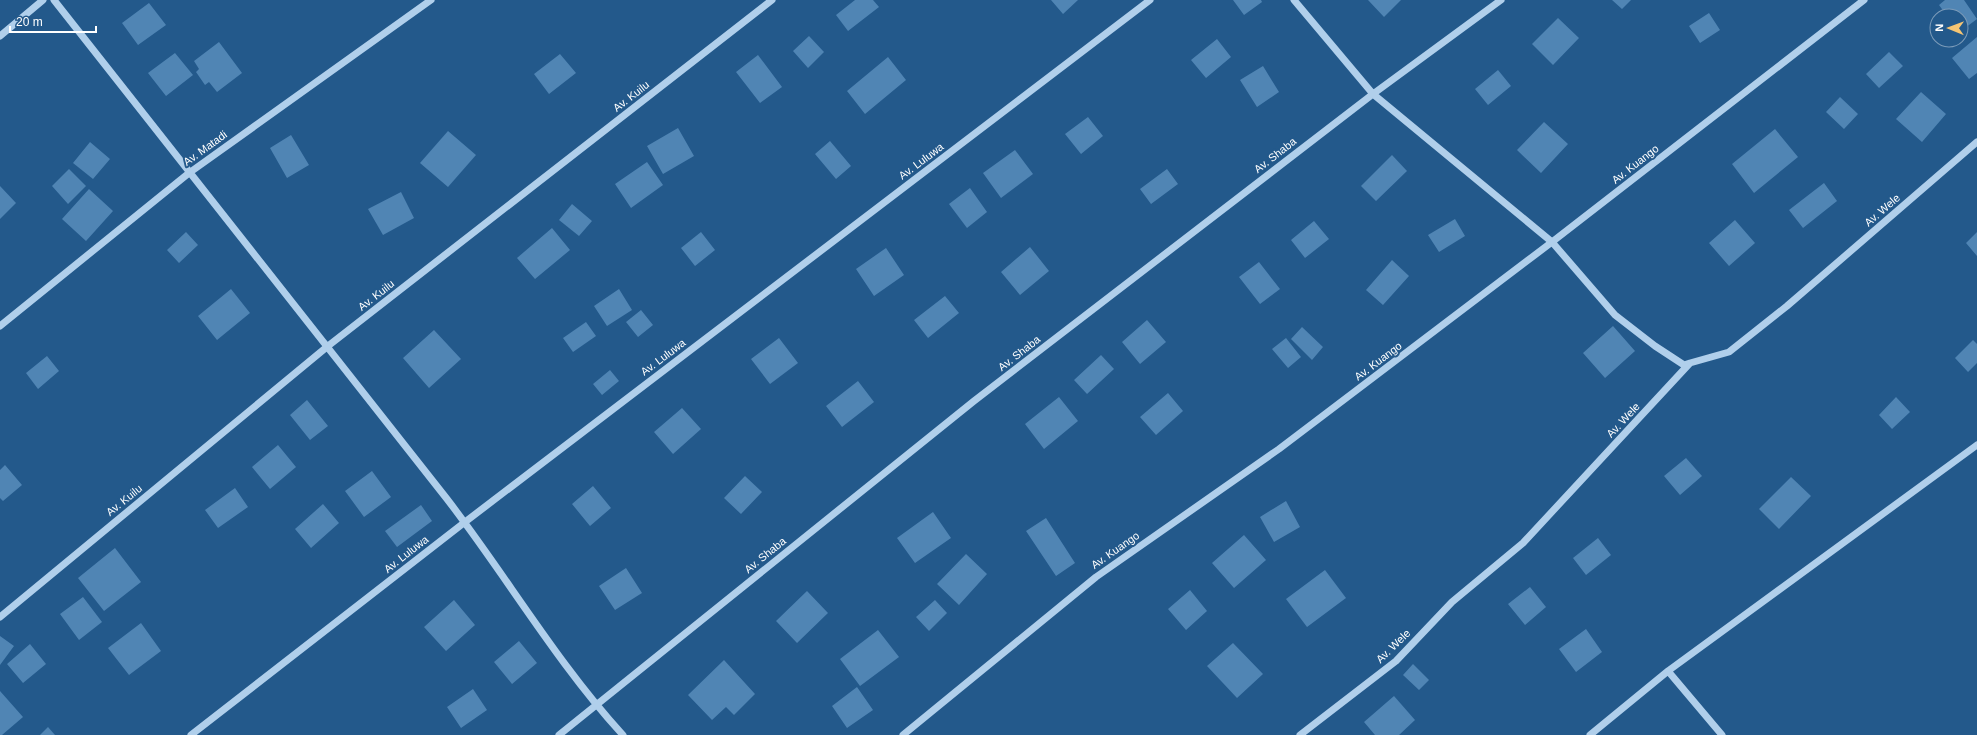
<svg xmlns="http://www.w3.org/2000/svg" width="1977" height="735" viewBox="0 0 1977 735" font-family="Helvetica,sans-serif">
<style>
.building{fill:#5085b4}
.lines{fill:none;stroke-linecap:round;stroke-linejoin:round}
.minor{stroke:#b0cfeb;stroke-width:7}
.labels{text-anchor:middle;stroke-width:4;stroke-linejoin:round;paint-order:stroke}
.street-label{font-size:11px;fill:#fff;stroke:#23598b}
</style>
<rect width="100%" height="100%" fill="#23598b"/>
<path class="building" d="M855 0H873L879 7 848 31 836 15Z
M1051 0H1078L1063 14Z
M1233 0H1261L1262 2 1244 15Z
M1368 0H1401L1384 17Z
M1612 0H1631L1622 9Z
M1945 0H1964L1977 19 1961 31V16H1947L1939 5Z
M149 3 166 25 138 45 122 23Z
M1709 13 1720 30 1700 43 1689 26Z
M1558 18 1579 38 1553 65 1532 44Z
M809 36 824 52 808 68 793 51Z
M1977 37V73L1969 79 1952 58Z
M1217 39 1231 57 1206 78 1191 60Z
M219 42 242 73 217 92 209 82 205 85 196 72 199 69 194 61Z
M1889 52 1903 66 1879 88 1866 74Z
M175 53 193 75 166 96 148 73Z
M560 54 576 73 549 94 534 74Z
M758 55 782 87 760 103 736 72Z
M888 57 906 80 865 114 847 91Z
M1263 66 1279 92 1257 107 1240 80Z
M1498 70 1511 86 1488 105 1475 89Z
M1921 92 1946 114 1922 142 1896 119Z
M1840 97 1858 114 1844 129 1826 112Z
M1088 117 1103 136 1081 154 1065 134Z
M1544 122 1568 144 1541 173 1517 150Z
M678 128 694 156 663 174 647 146Z
M1775 129 1798 157 1754 193 1732 164Z
M448 131 476 155 448 187 420 163Z
M291 135 309 165 287 178 270 148Z
M830 141 851 166 836 179 815 154Z
M90 142 110 159 93 179 73 163Z
M1015 150 1033 174 1001 198 983 173Z
M1392 155 1407 171 1376 201 1361 186Z
M647 162 663 185 631 208 615 184Z
M69 169 86 186 68 204 52 186Z
M1167 169 1178 184 1151 204 1140 189Z
M1824 183 1837 201 1803 228 1789 210Z
M0 186 16 203 0 219Z
M970 188 987 212 967 228 949 204Z
M89 189 113 211 86 241 62 219Z
M401 192 414 218 383 235 368 209Z
M572 204 592 221 579 236 559 220Z
M1455 219 1465 236 1439 252 1428 235Z
M1735 220 1755 243 1729 266 1709 243Z
M1314 221 1329 239 1305 258 1291 240Z
M552 228 570 250 535 279 517 258Z
M186 232 198 245 179 263 167 250Z
M701 232 715 250 695 266 681 248Z
M1977 232V256L1966 243Z
M1030 247 1049 271 1020 295 1001 272Z
M886 248 904 275 874 296 856 269Z
M1392 260 1409 276 1383 305 1366 290Z
M1259 262 1280 289 1260 304 1239 277Z
M231 289 250 313 217 340 198 316Z
M619 289 632 310 607 326 594 306Z
M945 296 959 313 928 338 914 320Z
M641 310 653 325 638 337 626 322Z
M1147 320 1166 342 1140 364 1122 342Z
M586 322 596 336 573 352 563 338Z
M1613 326 1635 351 1605 378 1583 353Z
M1302 327 1323 347 1312 360 1291 339Z
M434 330 461 359 429 388 403 358Z
M779 338 798 363 770 384 751 359Z
M1286 338 1301 357 1288 368 1272 349Z
M1973 340 1977 344V363L1968 372 1955 358Z
M1101 355 1114 369 1087 394 1074 380Z
M47 356 59 371 38 389 26 373Z
M610 370 619 381 602 395 593 384Z
M858 381 874 402 842 427 826 406Z
M1168 393 1183 411 1156 435 1140 417Z
M1059 397 1078 421 1044 449 1025 424Z
M1896 397 1910 412 1892 429 1879 415Z
M307 400 328 426 310 440 290 415Z
M682 408 701 429 673 454 654 432Z
M278 445 296 467 270 489 252 467Z
M1686 458 1702 476 1680 495 1664 476Z
M5 465 22 485 3 501 0 498V470Z
M372 471 391 497 364 517 345 491Z
M745 476 762 492 741 514 724 498Z
M1791 477 1811 496 1779 529 1759 509Z
M593 486 611 508 590 526 572 504Z
M235 488 248 507 218 528 205 510Z
M1286 501 1300 527 1274 542 1260 517Z
M323 504 339 523 311 548 295 529Z
M421 505 432 521 397 547 385 531Z
M933 512 951 538 915 563 897 538Z
M1046 518 1075 563 1056 576 1026 531Z
M1244 535 1266 560 1234 588 1212 563Z
M1598 538 1611 555 1586 575 1573 558Z
M115 548 141 582 104 611 78 578Z
M966 554 987 574 959 605 937 584Z
M626 568 642 593 615 610 599 586Z
M1325 570 1346 598 1307 627 1286 599Z
M1530 587 1546 607 1525 625 1508 604Z
M1190 590 1207 611 1186 630 1168 609Z
M807 591 828 613 797 643 776 621Z
M83 597 102 622 79 640 60 614Z
M454 600 475 625 446 651 424 627Z
M935 600 947 613 929 631 916 617Z
M141 623 161 651 129 675 108 648Z
M1586 629 1602 652 1576 672 1559 649Z
M878 630 899 657 860 686 840 659Z
M0 636 14 646 0 665Z
M519 641 537 663 512 684 494 662Z
M1233 643 1263 674 1237 698 1207 666Z
M30 644 46 664 23 683 7 664Z
M724 660 755 694 734 715 726 707 712 720 688 695Z
M1413 664 1429 680 1419 690 1403 675Z
M857 687 873 710 847 728 832 706Z
M473 689 487 710 461 728 447 707Z
M0 691 23 717 2 735H0Z
M1394 696 1415 720 1399 735H1375L1364 722Z
M48 727 55 735H40Z"/>
<g class="lines">
<path class="minor" d="M54 0C184 167 317 332 447 499 507 577 557 663 623 735
M1294 0 1373 94 1552 242 1615 315 1655 346 1684 365 1690 363
M0 36 43 0
M0 326 189 173 431 0
M0 617 328 346 772 0
M1668 671 1722 735
M191 735 465 522 1150 0
M559 735 974 401 1373 94 1501 0
M903 735 1096 577 1279 449 1552 242 1864 0
M1300 735 1396 661 1452 602 1523 543 1690 363 1729 352 1787 306 1977 142
M1590 735 1668 671 1977 445"/>
</g>
<g class="labels">
<g class="street-label">
<text transform="translate(631 96) rotate(-38)" y="4">Av. Kuilu</text>
<text transform="translate(205 148) rotate(-36)" y="4">Av. Matadi</text>
<text transform="translate(1275 155) rotate(-38)" y="4">Av. Shaba</text>
<text transform="translate(921 161) rotate(-37)" y="4">Av. Luluwa</text>
<text transform="translate(1635 164) rotate(-38)" y="4">Av. Kuango</text>
<text transform="translate(1882 210) rotate(-41)" y="4">Av. Wele</text>
<text transform="translate(376 295) rotate(-38)" y="4">Av. Kuilu</text>
<text transform="translate(1019 353) rotate(-38)" y="4">Av. Shaba</text>
<text transform="translate(663 357) rotate(-37)" y="4">Av. Luluwa</text>
<text transform="translate(1378 361) rotate(-37)" y="4">Av. Kuango</text>
<text transform="translate(1623 420) rotate(-47)" y="4">Av. Wele</text>
<text transform="translate(124 500) rotate(-39)" y="4">Av. Kuilu</text>
<text transform="translate(1115 550) rotate(-35)" y="4">Av. Kuango</text>
<text transform="translate(406 554) rotate(-38)" y="4">Av. Luluwa</text>
<text transform="translate(765 555) rotate(-39)" y="4">Av. Shaba</text>
<text transform="translate(1393 646) rotate(-44)" y="4">Av. Wele</text>
</g>
</g>
<g transform="translate(1949 28) rotate(271)"><circle r="19" fill="#23598b" stroke="#7b9bb9"/>
<path d="M0-3L7 15L0 10L-7 15Z" fill="#f6c573"/>
<text y="-6" font-size="11" font-weight="bold" text-anchor="middle" fill="#ffffff">N</text>
</g>
<path d="M10 26v6h86v-6" fill="none" stroke="#ffffff" stroke-width="2"/>
<text x="16" y="26" font-size="12" fill="#ffffff" stroke="#23598b" stroke-width="3" paint-order="stroke">20 m</text>
</svg>
